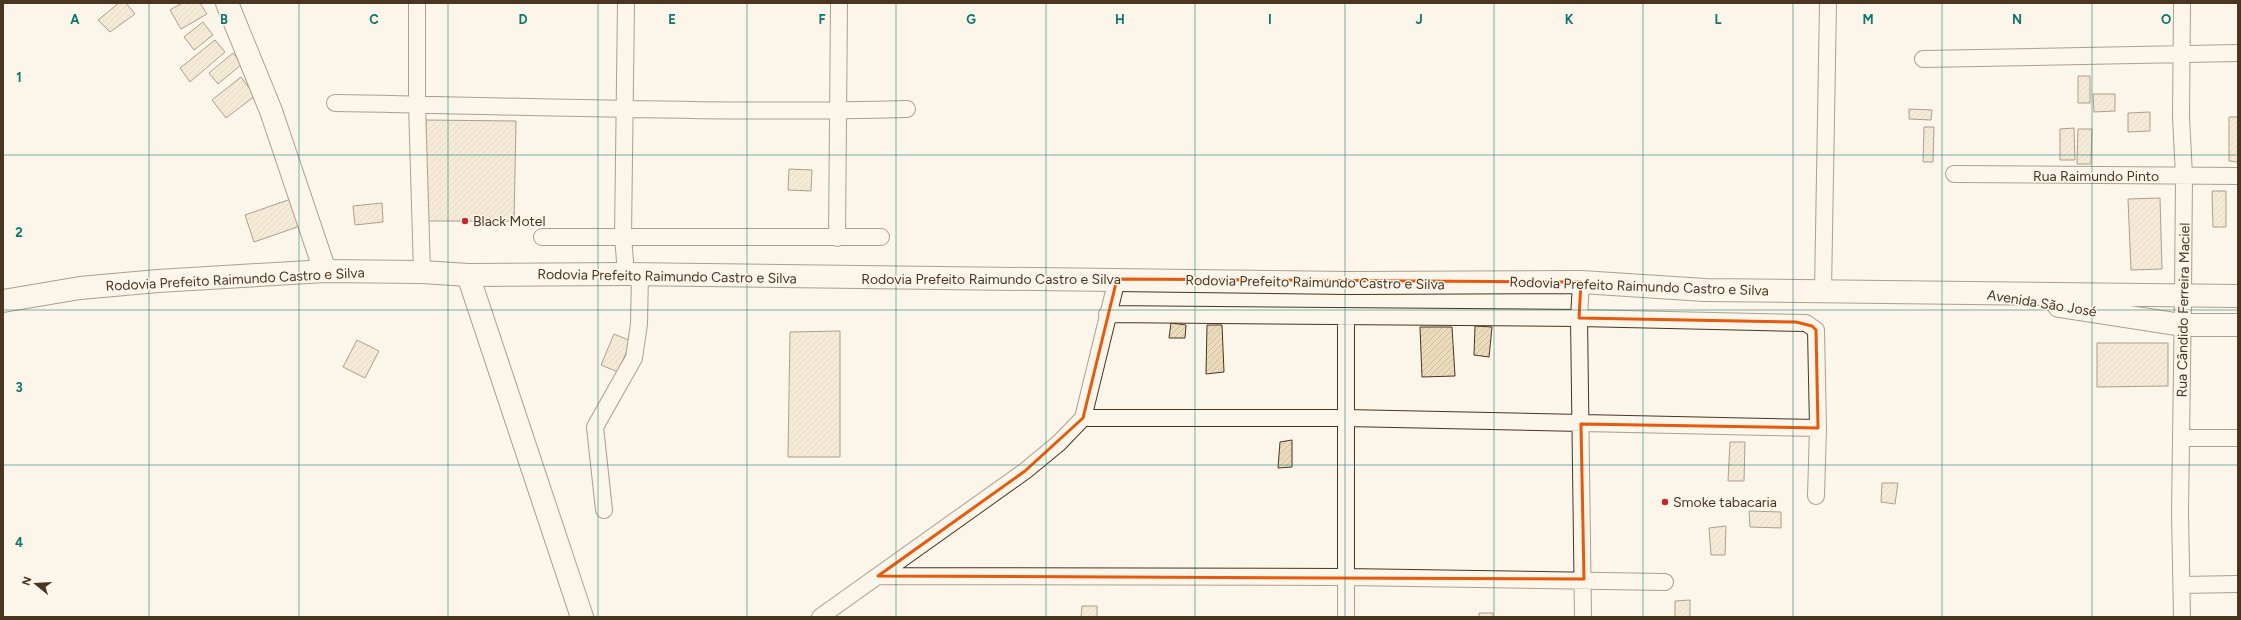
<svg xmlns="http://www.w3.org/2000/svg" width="2241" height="620" viewBox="0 0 2241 620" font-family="Figtree,sans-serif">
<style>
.building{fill:url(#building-hatch);stroke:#4a3520}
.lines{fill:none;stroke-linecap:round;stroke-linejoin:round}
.street-casing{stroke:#4a3520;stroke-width:18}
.secondary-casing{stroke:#4a3520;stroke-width:24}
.primary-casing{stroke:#4a3520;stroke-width:24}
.street{stroke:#fbf6e9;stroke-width:16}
.secondary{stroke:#fbf6e9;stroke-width:22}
.primary{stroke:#fbf6e9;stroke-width:22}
.marked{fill:none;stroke:#e8590c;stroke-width:3;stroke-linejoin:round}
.grid{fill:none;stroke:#0f766e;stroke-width:1;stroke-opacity:0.55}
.poi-dot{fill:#c62828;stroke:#fbf6e9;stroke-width:1.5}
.labels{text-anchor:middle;stroke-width:3;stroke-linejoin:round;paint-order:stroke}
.street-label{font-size:14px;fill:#4a3520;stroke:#fbf6e9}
.poi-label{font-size:14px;fill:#4a3520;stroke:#fbf6e9;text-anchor:start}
.grid-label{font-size:13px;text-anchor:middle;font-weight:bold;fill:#0f766e;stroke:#fbf6e9;stroke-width:3;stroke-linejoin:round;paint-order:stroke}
</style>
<defs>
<pattern id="building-hatch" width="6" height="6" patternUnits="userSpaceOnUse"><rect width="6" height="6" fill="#ecdcbc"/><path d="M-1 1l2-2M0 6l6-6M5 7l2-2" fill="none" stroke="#ccbda1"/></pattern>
</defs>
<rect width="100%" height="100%" fill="#fbf6e9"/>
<path class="building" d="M119 3H126L135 14 110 32 98 20Z
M182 3H200L207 14 181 29 170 10Z
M203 22 213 35 194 50 184 37Z
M215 40 225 52 190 82 180 68Z
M233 53 242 64 218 84 209 73Z
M2078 76H2090V103H2078Z
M241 77 255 96 226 118 212 100Z
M2093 94H2115V111L2094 112Z
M1909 109 1932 110 1931 120 1909 119Z
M2150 112V131L2128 132V113Z
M2229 117H2238V162L2229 161Z
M426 120 516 121 514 221H424Z
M1924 127H1934L1933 162H1923Z
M2074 128 2075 160H2060V129Z
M2078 129H2092L2091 164H2077Z
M789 169 812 170 811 191 788 190Z
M2212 191H2226V227H2213Z
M2160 198 2162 269 2131 270 2128 199Z
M291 199 300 226 254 242 245 215Z
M382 203 383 222 355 225 353 206Z
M1171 323 1186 325 1185 338H1169Z
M1207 325H1222L1224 372 1206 374Z
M1475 326 1492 327 1489 357 1474 355Z
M1420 327H1452L1455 376 1422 377Z
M840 331V457H788L790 332Z
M614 334 631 341 618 372 601 365Z
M357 340 379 351 365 378 343 367Z
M2097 343H2168V386L2097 387Z
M1292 440V467L1278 468 1280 442Z
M1730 442H1745L1744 481H1728Z
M1882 483H1898L1895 504 1881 502Z
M1749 511 1781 512V528L1750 527Z
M1726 526 1725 555H1711L1709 528Z
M1690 600V617H1675V601Z
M1082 606H1097V617H1081Z
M1479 613H1493V617H1479Z"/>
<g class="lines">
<defs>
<path id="street" d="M417 3V104L422 272
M1923 59 2238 53
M335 103C525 106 716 114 907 109
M1954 174 2238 176
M542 237H881
M837 238 839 3
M626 274 623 236 626 3
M1581 282 1579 318 1583 617
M1823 291 1828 3
M1107 314 1579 318 1806 323 1816 330 1818 428 1816 496
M1346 316V617
M1083 418H1346L1818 428
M2182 438H2238
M604 510 595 427 634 358 639 324 640 274
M878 576 1346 577 1665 582
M2182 585 2238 584
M820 617 1025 471 1059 443 1083 418 1117 279
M2182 617 2180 513 2183 296 2184 176 2181 117 2182 3"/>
<path id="secondary" d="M227 3 271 111 325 271
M468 275 582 617"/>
<path id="primary" d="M3 301 80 288 158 281 325 271 422 272 468 275 626 274 1349 283 1581 282 1705 290 2238 296
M2059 306 2182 325H2238"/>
</defs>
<use href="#street" class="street-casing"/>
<use href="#secondary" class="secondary-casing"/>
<use href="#primary" class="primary-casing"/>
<use href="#street" class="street"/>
<use href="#secondary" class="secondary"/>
<use href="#primary" class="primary"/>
</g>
<path d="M0 0H2241V620H0ZM1117 279 1581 282 1579 318 1796 322 1812 326 1816 330 1818 428 1581 424 1584 579 878 576 1025 471 1083 418Z" fill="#fbf6e9" fill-opacity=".55" fill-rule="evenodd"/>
<path class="marked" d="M1117 279 1581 282 1579 318 1796 322 1812 326 1816 330 1818 428 1581 424 1584 579 878 576 1025 471 1083 418Z"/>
<path class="grid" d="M149 3V617M299 3V617M448 3V617M598 3V617M747 3V617M896 3V617M1046 3V617M1195 3V617M1345 3V617M1494 3V617M1643 3V617M1793 3V617M1942 3V617M2092 3V617M3 155H2238M3 310H2238M3 465H2238"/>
<g class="poi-dot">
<circle cx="465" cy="221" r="4"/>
<circle cx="1665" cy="502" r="4"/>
</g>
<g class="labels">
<g class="street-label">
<text x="2096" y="181">Rua Raimundo Pinto</text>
<text transform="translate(667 276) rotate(1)" y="5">Rodovia Prefeito Raimundo Castro e Silva</text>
<text transform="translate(235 279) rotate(-3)" y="5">Rodovia Prefeito Raimundo Castro e Silva</text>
<text x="991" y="284">Rodovia Prefeito Raimundo Castro e Silva</text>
<text transform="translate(1315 282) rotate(1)" y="5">Rodovia Prefeito Raimundo Castro e Silva</text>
<text transform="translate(1639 286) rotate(2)" y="5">Rodovia Prefeito Raimundo Castro e Silva</text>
<text transform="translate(2042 303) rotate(9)" y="5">Avenida São José</text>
<text transform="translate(2183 310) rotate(-89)" y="5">Rua Cândido Ferreira Maciel</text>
</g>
<g class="poi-label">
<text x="473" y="226">Black Motel</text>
<text x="1673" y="507">Smoke tabacaria</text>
</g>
</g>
<g class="grid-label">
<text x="75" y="24">A</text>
<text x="224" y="24">B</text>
<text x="374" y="24">C</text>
<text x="523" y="24">D</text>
<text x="672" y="24">E</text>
<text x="822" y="24">F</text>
<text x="971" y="24">G</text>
<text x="1120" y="24">H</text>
<text x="1270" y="24">I</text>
<text x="1419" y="24">J</text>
<text x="1569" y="24">K</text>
<text x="1718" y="24">L</text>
<text x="1868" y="24">M</text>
<text x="2017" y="24">N</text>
<text x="2166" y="24">O</text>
<text x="19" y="82">1</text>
<text x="19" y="237">2</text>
<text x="19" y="392">3</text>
<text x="19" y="547">4</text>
</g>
<rect width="2241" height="620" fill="none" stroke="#4a3520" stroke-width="8"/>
<g transform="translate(36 584) rotate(288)" stroke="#fbf6e9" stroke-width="3" paint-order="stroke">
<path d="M0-3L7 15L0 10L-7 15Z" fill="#4a3520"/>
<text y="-6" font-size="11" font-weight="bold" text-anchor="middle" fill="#4a3520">N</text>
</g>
</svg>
